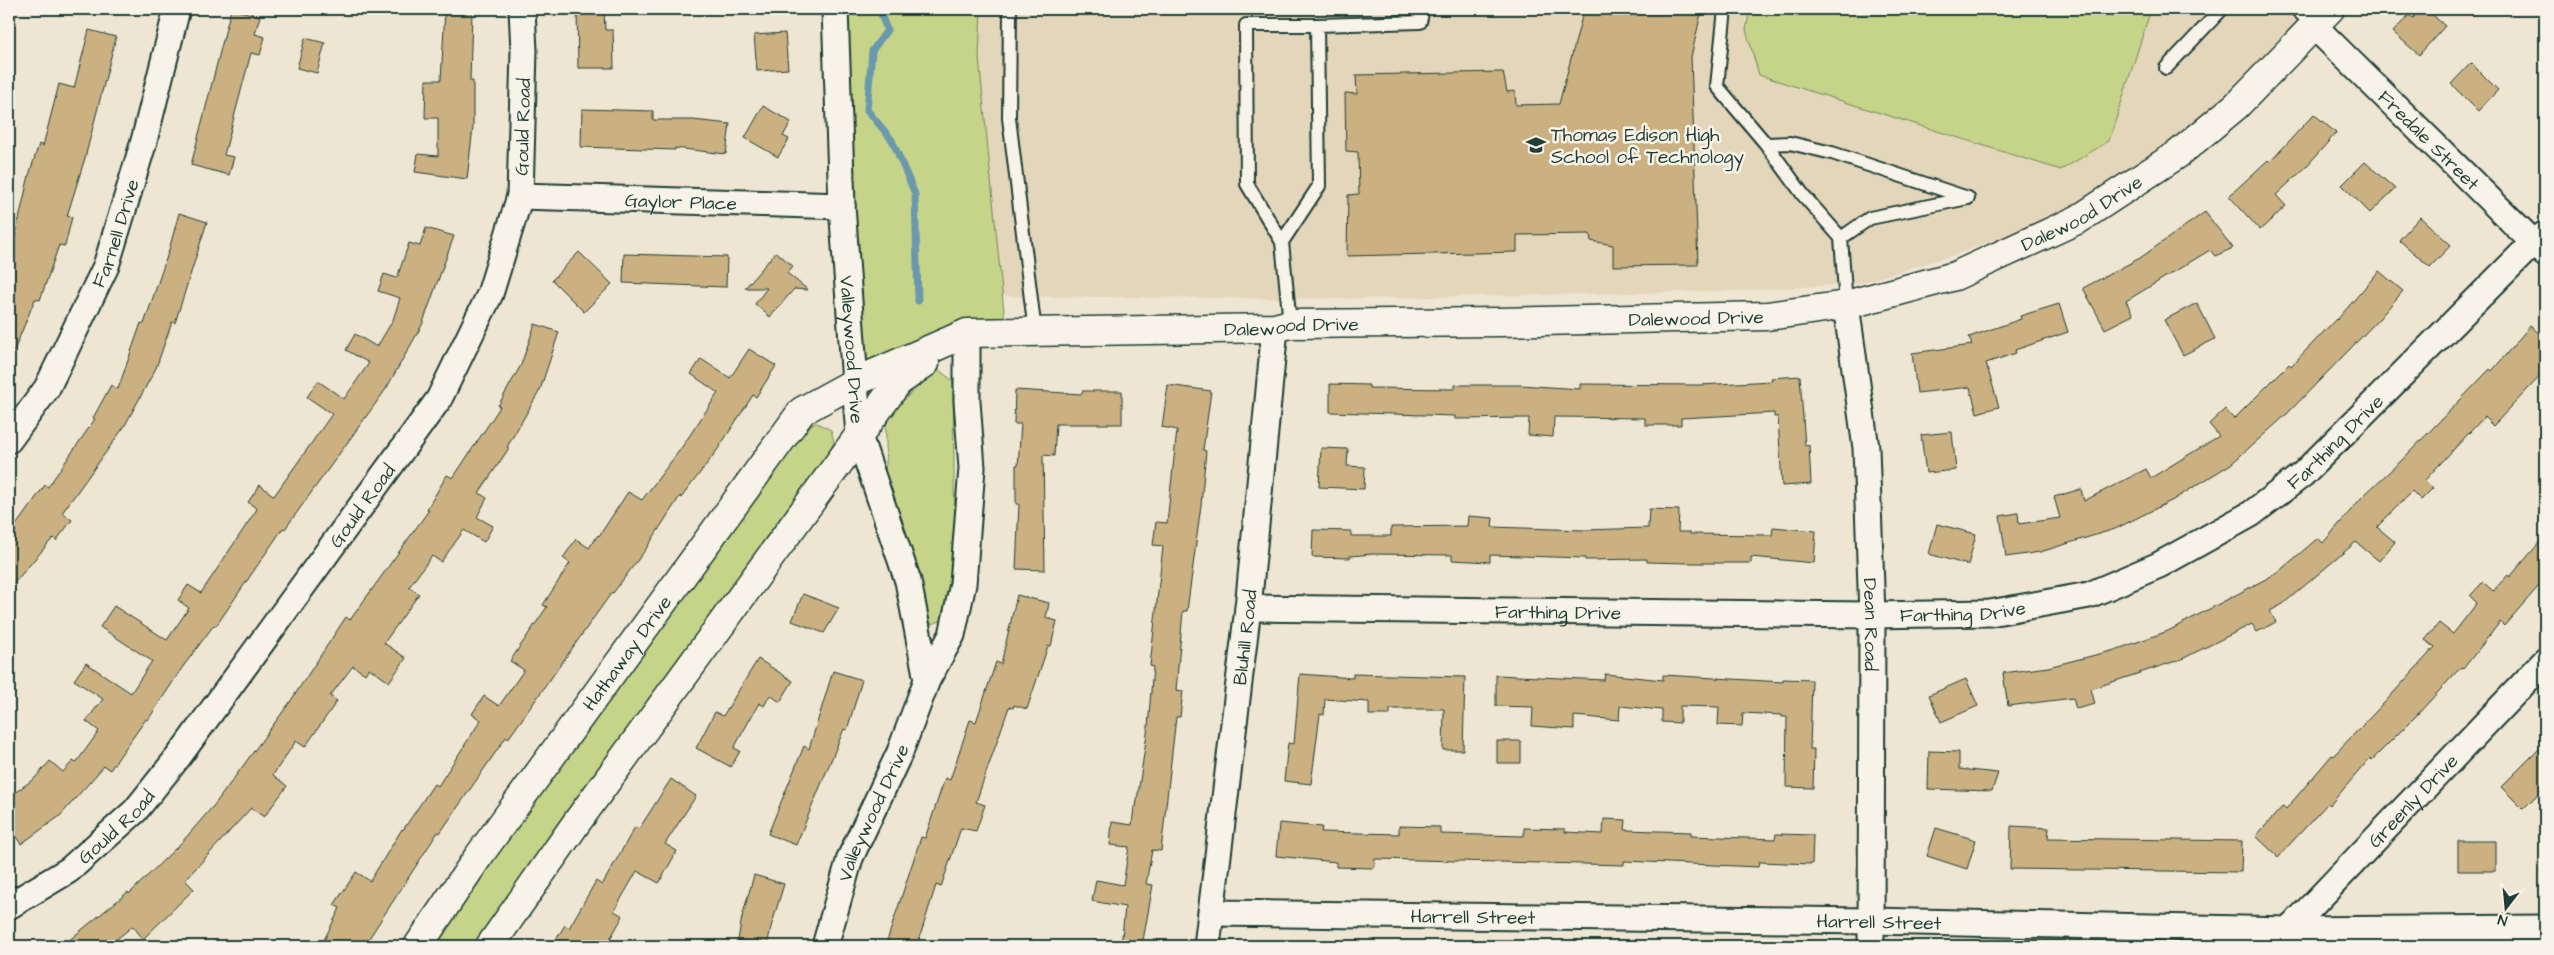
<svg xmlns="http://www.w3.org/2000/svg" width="2554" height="955" viewBox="0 0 2554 955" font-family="'Architects Daughter',sans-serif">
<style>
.built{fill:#e4d6ba}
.green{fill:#c5d488;stroke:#72885e}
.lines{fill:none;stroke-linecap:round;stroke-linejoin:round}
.stream{stroke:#6a98ac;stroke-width:7}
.building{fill:#cbb181;stroke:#1f3d34}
.service-casing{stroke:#1f3d34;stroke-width:16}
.minor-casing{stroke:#1f3d34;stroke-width:29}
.tertiary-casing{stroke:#1f3d34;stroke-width:31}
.service{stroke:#f7f3e8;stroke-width:12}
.minor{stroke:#f7f3e8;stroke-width:25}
.tertiary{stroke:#f7f3e8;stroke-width:28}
.labels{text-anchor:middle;stroke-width:5;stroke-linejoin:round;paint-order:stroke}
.street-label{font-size:19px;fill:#1f3d34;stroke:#f7f3e8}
.poi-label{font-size:19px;fill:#1f3d34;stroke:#f7f3e8;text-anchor:start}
</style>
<rect width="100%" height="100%" fill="#eee6d3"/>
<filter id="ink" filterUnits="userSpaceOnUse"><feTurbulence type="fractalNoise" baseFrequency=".02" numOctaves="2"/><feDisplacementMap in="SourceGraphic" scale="10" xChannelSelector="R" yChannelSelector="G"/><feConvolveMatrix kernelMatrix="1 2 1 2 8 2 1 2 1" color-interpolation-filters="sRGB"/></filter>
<g filter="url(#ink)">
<path class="built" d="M921 9H2312L2269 53 2205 113 2123 178 2039 223 1961 253 1857 284 1733 291 1341 299 985 296Z"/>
<path class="green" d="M835 9H981L979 58 1006 332 967 333 859 436Z
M1750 9H2151L2109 141 2061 170 1759 75 1746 30Z
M939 370 953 381 955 557 950 605 943 620 932 624 927 617 885 470C888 455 885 442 886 427 887 409 926 381 939 370Z
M817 423 831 430 834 442 826 459 656 691 476 946H433L451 917 806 426Z"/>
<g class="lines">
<path class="stream" d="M879 9 887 30 872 51 867 110 892 140 915 194 918 301"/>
</g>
<path class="building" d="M231 9 260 16 255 34 265 37 260 55 251 53 224 155 234 157 229 175 191 165Z
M577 9H604L605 30H613L614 68H578Z
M1584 9H1702L1691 57 1698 265 1613 266V245L1591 241 1590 234 1517 235V252L1347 256 1348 195 1359 194 1358 152 1346 151 1345 93 1357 94 1356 75 1503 72 1507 92 1515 91 1516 105 1559 104Z
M2421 9H2426L2445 26 2419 55 2393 32 2409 15 2413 18Z
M445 10 472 11 470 81H473V127L467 179 415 172 418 154 438 156V118H425L426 80H441Z
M89 30 116 37 85 158 67 216 72 217 65 246 59 245 40 300 35 299 9 363V249L12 250 29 175 39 144 43 146 59 84 74 88Z
M785 33 788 69 757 71 754 35Z
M305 38 325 43 317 73 297 68Z
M2471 63 2498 90 2478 111 2451 84Z
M763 106 791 122 783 136 789 139 778 157 745 138Z
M582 109 653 111V120H693L730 124 726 154 675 148V150L581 147Z
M2314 114 2336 133 2305 168 2276 195 2286 206 2260 230 2229 196 2268 160 2270 162Z
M2365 162 2395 189 2370 213 2342 185Z
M2205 212 2233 248 2215 256 2210 250 2126 301 2133 315 2105 329 2083 288 2140 258Z
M179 213 207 222 175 323 172 322 156 368 124 427 62 513 72 520 56 541 53 538 9 589V535L45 485 48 487 95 419 93 418 111 385 118 389 141 323 144 324 169 250Z
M2420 217 2451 245 2430 267 2399 240Z
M426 228 454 236 422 325 386 389 285 529 283 528 216 626 214 625 182 668 148 720 146 719 110 770 104 766 60 816 21 844 9 827V797L35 778 50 761 63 772 73 761 76 763 99 731 86 721 103 699 74 680 86 663 131 693 152 661 100 627 114 606 167 640 189 608 178 600 188 585 201 593 257 509 248 502 260 485 274 496 332 414 307 397 318 381 344 399 369 363 346 350 355 334 377 347 393 320 400 298 378 291 384 274 397 278 409 243 420 246Z
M579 252 612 284 584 312 552 280Z
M776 252 793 266 787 273 808 290 794 289 770 317 755 304 767 288H745Z
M624 254 727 257 726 287 623 283Z
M2379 271 2403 291 2378 320 2287 414 2231 464 2173 500 2115 529 2040 552 2006 557 2000 516 2018 513 2019 524 2060 518 2054 497 2081 489 2084 501 2146 469 2151 478 2219 436 2209 424 2225 409 2234 419 2289 364 2291 366 2336 319 2337 320Z
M2197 303 2215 339 2183 355 2164 320Z
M2059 304 2068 332 2015 350 2016 353 1986 363 1999 407 1977 413 1970 387 1917 393 1912 353 1972 345 1969 337 2021 319 2020 316Z
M535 324 559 332 540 390 507 447 509 448 479 493 487 498 477 517 493 526 484 542 464 530 441 562 432 556 409 587 419 594 384 643 406 658 389 682 369 668 365 674 353 666 330 696 337 701 305 747 296 741 273 775 287 786 264 817 251 808 185 880 194 889 143 939 133 926 108 946H62L128 892 129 894 182 842 215 804 290 702 346 617 350 620 429 510 427 509 447 475 453 478 500 407 498 406 521 365Z
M2530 326 2545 338V371L2493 426 2484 417 2425 480 2433 488 2421 500 2412 491 2377 527 2395 542 2379 561 2356 542 2283 604 2270 611 2276 622 2257 632 2252 624 2182 659 2091 689 2095 704 2076 709 2073 698 2008 706 2003 673 2048 667 2115 650 2168 631 2277 573 2318 538 2323 543 2362 497 2403 459 2490 369 2492 371Z
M749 349 776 366 756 397 753 395 718 449 681 498 680 496 646 549 613 593 612 592 508 739 506 737 440 833 438 832 364 946H321L340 908 334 905 356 872 370 881 402 829 403 830 434 784 438 786 481 720 472 714 484 696 499 706 524 670 510 661 547 607 543 605 570 563 563 558 576 539 589 548 598 535 599 536 628 492 642 500 682 447 718 393 691 374 701 359 730 378Z
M1800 376 1805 446 1809 445 1811 484 1782 486 1778 417H1774V413L1681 418V425H1645V418L1554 417 1553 437 1528 435 1529 418 1455 419V416L1330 412V384L1369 385V388L1455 389V385H1520L1580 389V384L1700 385 1772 381 1771 378Z
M1168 385 1211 391 1203 450 1206 451 1201 505 1187 611H1183L1176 690 1183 691 1180 717H1176L1161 851 1152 850 1146 884 1153 885 1142 946H1121L1125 907 1092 901 1096 880 1123 885 1129 847 1110 845 1112 822 1132 825 1134 807H1136L1148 727 1153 667 1150 666 1163 546 1153 545 1156 522 1167 523 1177 430 1162 427Z
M1015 390 1082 394V391H1122V424H1056L1054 456 1043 455 1045 570 1016 569 1019 504H1016V465H1018L1021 424H1014Z
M1952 432 1956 470 1926 473 1921 435Z
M1321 448 1348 449 1347 466 1365 467 1364 489 1319 487Z
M1649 509 1679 510 1678 532H1690V534L1772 535 1773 527 1816 531 1814 563 1751 557V563H1689L1647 562V559L1585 560V558L1490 555V562L1452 560V555L1373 554 1350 556V558L1312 557 1313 530 1351 531V536H1391V527L1467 526 1468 516 1493 518 1492 527 1584 530 1648 528Z
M1937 524 1976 534 1968 565 1929 554Z
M2545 536V579L2504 626 2500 622 2463 669 2461 667 2417 715 2372 760 2370 758 2330 805 2328 803 2278 857 2256 836 2283 806 2286 809 2332 755 2333 756 2386 701 2435 647 2425 640 2439 623 2453 634 2477 603 2470 596 2483 582 2493 591 2508 575 2510 577Z
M803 594 839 608 824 633 792 621Z
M1017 595 1049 603 1046 618 1057 621 1051 646H1048L1027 709 1014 705 1013 708 1009 707 976 802 985 805 976 831 961 828 941 887 936 885 917 946H904L887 941 921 837 925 838 945 778 950 780 970 720 976 722 996 662 1001 664Z
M758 659 793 681 780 702 770 695 764 706 759 703 734 748 740 751 731 767 696 748 715 712 723 716Z
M833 671 862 680 847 730 844 729 796 845 768 834 804 746 809 749Z
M1300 674 1353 678V674L1465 677 1463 750H1443L1444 709H1390V715H1369V702L1325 699 1324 715 1320 714 1311 784 1284 781 1288 743 1294 744Z
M1605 674 1663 680V675L1783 682V679L1812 680 1810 749H1814L1813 788 1786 787 1787 717H1782V715L1743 713 1742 726 1718 725 1719 707 1680 706V723L1662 722V710L1620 706 1619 720 1574 716V729L1532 726 1533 707 1496 706V675L1604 680Z
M1966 679 1978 706 1941 722 1929 695Z
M1497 741H1521V763H1497Z
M2545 743V787L2523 809 2501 787Z
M1929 751 1959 752V769L1998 773 1992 791 1928 789Z
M671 779 696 796 665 844 677 851 659 883 637 871 614 911 623 916 606 946H552L565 925 569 928 596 881 602 885 635 827 639 829Z
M1604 819 1626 820 1625 830 1691 832V836L1775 839 1776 834 1813 835 1812 864 1759 862 1758 867 1624 861V865L1375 859 1374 868 1336 867V862L1276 856 1279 823 1322 827 1321 832 1399 834V826L1440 827V834L1524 836V828L1565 829V832L1603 834Z
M2011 826 2049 828 2048 838 2242 841 2241 872 2010 869Z
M1936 828 1976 840 1967 869 1927 856Z
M2458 841H2496V871H2458Z
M754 875 784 884 771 927 767 946H737L742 917Z"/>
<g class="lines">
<defs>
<path id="service" d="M1010 9 1009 118 1035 332
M1725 9 1717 86 1766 144 1804 196 1841 238 1846 305
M2296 9 2314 26
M1317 25 1420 22 1423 9
M2166 68 2222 9
M1766 144 1790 143 1832 153 1968 198
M1841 238 1870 218 1968 198
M1282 242 1247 184 1246 25H1317L1319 186 1282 242 1290 324"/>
<g id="minor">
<path id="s1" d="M835 9 842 206 859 436 908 581 927 680"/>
<path id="s2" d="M2314 26 2545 254"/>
<path id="s3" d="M520 196 842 206"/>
<path id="s4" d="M1846 305 1866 448 1872 615 1871 946"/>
<path id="s5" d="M9 440 47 388 106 266 144 141 177 9"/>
<path id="s6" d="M1248 608 1872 615 1990 613 2089 595 2159 565 2251 514 2303 474 2533 243 2545 234"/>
<path id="s7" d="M9 906 69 870 135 811 179 756 439 399 490 294 520 196 524 51 522 9"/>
<path id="s8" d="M1211 913 1871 921 2289 930 2545 928"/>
<path id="s9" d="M2289 939V930L2545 661"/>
<path id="s10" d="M825 946 850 858 900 752 927 680 952 635 963 584 972 468 967 401V333"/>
<path id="s11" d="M1207 946 1248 608 1275 328"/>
</g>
<g id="tertiary">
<path id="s12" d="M418 946 478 857 802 411 855 382 967 333 1275 328 1290 324 1499 322 1767 316 1846 305 1955 276 2079 219 2178 154 2236 106 2330 9"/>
<path d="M490 946 577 822 898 382 925 363"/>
</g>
</defs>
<use href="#service" class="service-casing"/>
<use href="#minor" class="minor-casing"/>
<use href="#tertiary" class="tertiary-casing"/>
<use href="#service" class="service"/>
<use href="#minor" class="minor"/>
<use href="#tertiary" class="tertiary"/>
</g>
</g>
<defs>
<symbol id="school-bare" viewBox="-9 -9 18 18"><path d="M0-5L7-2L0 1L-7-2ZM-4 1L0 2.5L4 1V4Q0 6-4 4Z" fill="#1f3d34" stroke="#f7f3e8" stroke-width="2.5" paint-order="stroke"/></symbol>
</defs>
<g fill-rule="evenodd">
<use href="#school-bare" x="1522" y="131" width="28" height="28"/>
</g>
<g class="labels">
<g class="street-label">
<text dy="7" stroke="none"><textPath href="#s7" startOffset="959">Gould Road</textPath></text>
<text dy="7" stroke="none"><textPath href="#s2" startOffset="162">Fredale Street</textPath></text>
<text dy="7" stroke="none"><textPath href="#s3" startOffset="161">Gaylor Place</textPath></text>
<text dy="7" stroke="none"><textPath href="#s12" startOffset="1976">Dalewood Drive</textPath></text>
<text dy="7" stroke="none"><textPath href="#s5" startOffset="234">Farnell Drive</textPath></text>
<text dy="7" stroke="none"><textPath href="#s12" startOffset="1571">Dalewood Drive</textPath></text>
<text dy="7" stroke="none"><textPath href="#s12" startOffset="1166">Dalewood Drive</textPath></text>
<text dy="7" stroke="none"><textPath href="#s1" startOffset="341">Valleywood Drive</textPath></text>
<text dy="7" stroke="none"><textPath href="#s6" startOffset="1135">Farthing Drive</textPath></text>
<text dy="7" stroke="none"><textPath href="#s7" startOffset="539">Gould Road</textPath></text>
<text dy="7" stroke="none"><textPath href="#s6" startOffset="715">Farthing Drive</textPath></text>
<text dy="7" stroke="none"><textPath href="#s6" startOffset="310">Farthing Drive</textPath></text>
<text dy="7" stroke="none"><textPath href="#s4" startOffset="321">Dean Road</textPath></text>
<text dy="7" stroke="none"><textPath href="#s11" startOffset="311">Bluhill Road</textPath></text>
<text dy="7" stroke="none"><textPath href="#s12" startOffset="360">Hathaway Drive</textPath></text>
<text dy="7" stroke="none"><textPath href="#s9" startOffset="188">Greenly Drive</textPath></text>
<text dy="7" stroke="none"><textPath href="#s10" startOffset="142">Valleywood Drive</textPath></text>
<text dy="7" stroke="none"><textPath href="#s7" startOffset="134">Gould Road</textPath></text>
<text dy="7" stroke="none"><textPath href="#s8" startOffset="262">Harrell Street</textPath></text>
<text dy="7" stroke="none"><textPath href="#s8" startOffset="668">Harrell Street</textPath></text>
</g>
<g class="poi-label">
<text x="1551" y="141">Thomas Edison High<tspan x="1551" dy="22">School of Technology</tspan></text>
</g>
</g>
<rect width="2554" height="955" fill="none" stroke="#f7f3e8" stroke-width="30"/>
<rect x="15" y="15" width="2524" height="925" fill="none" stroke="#1f3d34" stroke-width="2" filter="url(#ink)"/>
<g transform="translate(2506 908) rotate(196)" stroke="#f7f3e8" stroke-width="4" paint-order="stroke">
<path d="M0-4L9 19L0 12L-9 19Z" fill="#1f3d34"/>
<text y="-8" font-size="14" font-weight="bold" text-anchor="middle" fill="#1f3d34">N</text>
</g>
</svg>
